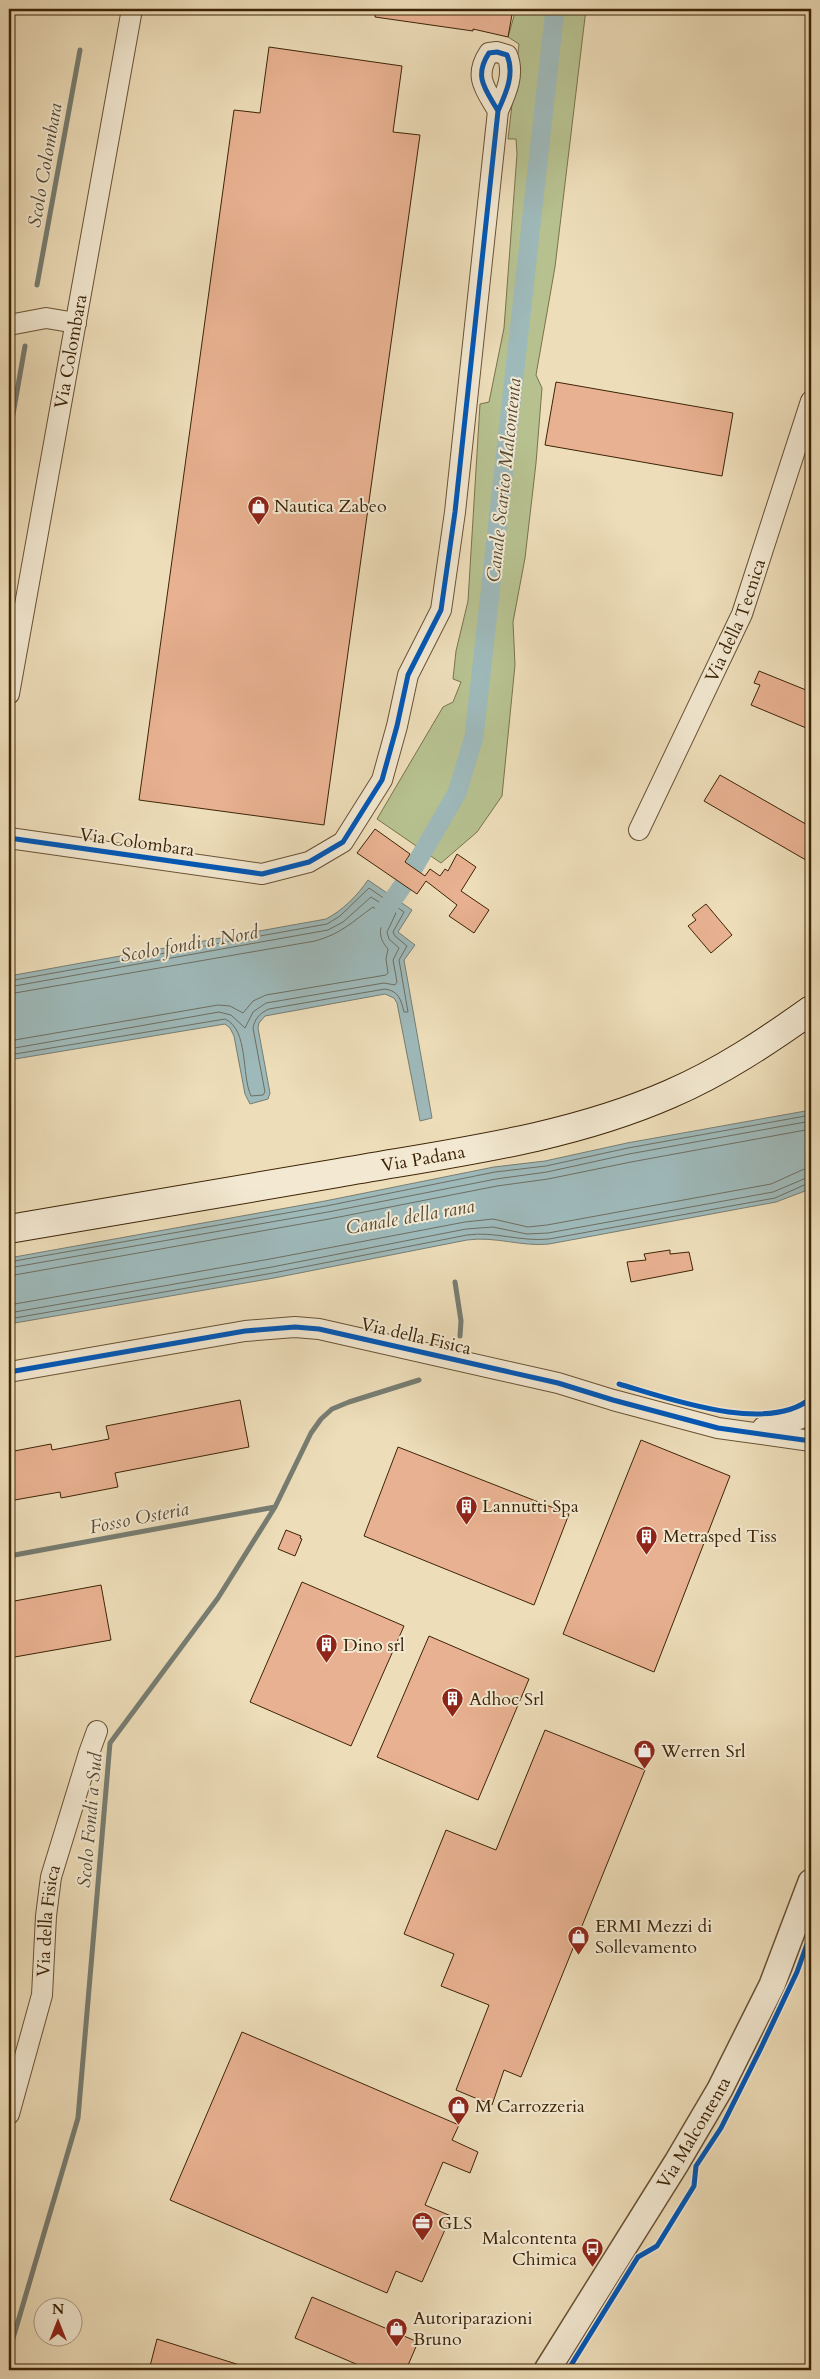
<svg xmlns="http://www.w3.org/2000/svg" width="820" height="2379" viewBox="0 0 820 2379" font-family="Cardo,serif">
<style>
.green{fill:#b7c190;stroke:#7a724c}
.water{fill:#9eb9ba;stroke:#777d72}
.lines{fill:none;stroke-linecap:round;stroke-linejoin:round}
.shore{stroke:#6e6e60;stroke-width:1}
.stream{stroke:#777d72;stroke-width:5}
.canal{stroke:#9eb9ba;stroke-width:19}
.building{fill:#e8b191;stroke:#3d2407}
.minor-casing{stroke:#695234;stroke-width:22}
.tertiary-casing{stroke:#695234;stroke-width:28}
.secondary-casing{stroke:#3d2407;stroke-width:30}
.minor{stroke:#f3e9d2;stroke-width:20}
.tertiary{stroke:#f3e9d2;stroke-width:25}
.secondary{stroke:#f3e9d2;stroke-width:28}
.cycleway-casing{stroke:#f3e9d2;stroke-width:8}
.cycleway{stroke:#0057b8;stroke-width:5}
.labels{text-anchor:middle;stroke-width:4;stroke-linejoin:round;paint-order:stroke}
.street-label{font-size:18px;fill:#3d2407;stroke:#f3e9d2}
.poi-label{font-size:18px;fill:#3d2407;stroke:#f3e9d2;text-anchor:start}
.water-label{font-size:19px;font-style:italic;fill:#554934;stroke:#f3e9d2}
</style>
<rect width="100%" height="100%" fill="#edddb9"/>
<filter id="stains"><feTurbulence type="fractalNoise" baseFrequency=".004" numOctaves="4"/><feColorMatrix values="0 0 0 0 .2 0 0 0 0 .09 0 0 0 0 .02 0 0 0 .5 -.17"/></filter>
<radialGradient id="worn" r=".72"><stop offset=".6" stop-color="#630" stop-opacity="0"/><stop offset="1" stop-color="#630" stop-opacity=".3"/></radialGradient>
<path class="green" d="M516 9H586L555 267 536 375 542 388 536 463 525 558 513 622 515 665 502 796 477 832 441 863 377 819 443 707 453 702 461 682 453 679 456 651 468 601 480 404 489 402 504 328 517 154 516 139H508L519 44 508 37Z"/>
<path class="water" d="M368 880 412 910 398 932 415 945 404 960 432 1118 420 1121 397 1003 394 998 385 994 265 1016 259 1023 258 1028 270 1093 268 1099 250 1104 245 1094 234 1036 230 1028 225 1024 9 1060V976L326 919C343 910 357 896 368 880Z
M811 1110V1186L805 1191 776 1202 549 1244C521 1247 496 1236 467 1240L274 1278 9 1324V1258L325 1201 494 1167 545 1161 627 1143Z"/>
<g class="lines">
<path class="shore" d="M9 981 327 924 340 916 369 888 404 912 393 932 395 936 407 946 399 960 408 1012H404C401 1000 399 991 385 989L269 1009C260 1013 255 1018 253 1028L265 1092 263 1095 251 1096C241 1074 249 1030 225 1019L9 1055
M9 987 328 930 343 922 371 897 396 913 387 932 389 939 399 948 393 960 397 982 395 985 384 983 266 1003 253 1012 245 1028 231 1015 219 1012 9 1049
M9 994 315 941C341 934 352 922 373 907L385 916C379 930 378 937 388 949L386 959 388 973 386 975 266 995 253 1001 243 1013 230 1006 218 1005 9 1041
M9 1262 326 1206 495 1172 546 1166 628 1148 811 1115
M9 1268 328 1212 496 1179 547 1172 629 1154 811 1121
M9 1276 329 1219 497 1186 548 1179 631 1162 811 1129
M9 1305 270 1259 465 1222 493 1219 528 1227 547 1225 771 1184 802 1170 811 1168
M9 1313 272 1267 466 1229 493 1227 527 1234 548 1233 773 1192 811 1176
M9 1319 273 1273 467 1235C495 1231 520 1242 549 1239L775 1198 811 1182"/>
<path class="stream" d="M37 285 80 50
M9 437 25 346
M455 1282 461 1321 460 1336
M9 1556 275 1507
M9 2352 78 2118 110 1743 218 1598 275 1507 311 1433 321 1419 332 1409 349 1402 419 1380"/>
<path class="canal" d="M380 918 406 881 457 793 474 737 555 9"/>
</g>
<path class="building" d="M376 9H513L508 37 473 29V31L375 17Z
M269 47 402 66 393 132 420 135 324 825 139 800 234 110 260 113Z
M556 382 733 413 722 476 545 445Z
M759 671 811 692V730L751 705 760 685 754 683Z
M720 775 811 827V863L704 801Z
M375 829 410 854 405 862 425 876 430 869 440 876 445 869 448 871 457 854 476 867 461 891 489 910 474 933 449 916 457 905 426 881 417 894 357 853Z
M706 904 732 935 711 953 688 926 696 920 692 915Z
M670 1250V1254L689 1252 693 1270 631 1282 627 1262 646 1260 644 1254Z
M240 1400 249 1447 115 1473 118 1487 61 1498 60 1492 9 1501V1452L51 1444 52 1450 109 1439 106 1426Z
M641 1440 730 1476 654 1672 563 1634Z
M398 1447 569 1514 534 1605 364 1536Z
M286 1530 301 1536 300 1538 302 1539 295 1556 278 1549Z
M302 1582 404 1626 351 1746 250 1702Z
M101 1585 111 1640 9 1658V1602Z
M429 1636 529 1679 478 1800 377 1757Z
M545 1730 645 1770 521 2077 504 2070 492 2105 456 2090 489 2005 441 1986 454 1954 404 1934 446 1830 496 1850Z
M242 2032 459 2125 452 2140 478 2152 470 2173 443 2162 425 2205 451 2216 422 2282 396 2271 387 2293 170 2200Z
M312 2297 418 2342 406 2370H370L295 2338Z
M157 2339 246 2367V2370H149Z"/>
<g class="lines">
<defs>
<g id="minor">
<path d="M9 325 46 318 76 323"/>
<path id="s1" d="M9 694 132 9"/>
<path id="s2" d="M639 830 742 614 811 401"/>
<path d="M9 838 262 874 309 862 343 842 382 780 397 726 408 675 441 610 455 512 498 111C506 93 515 74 507 55L497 52 489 53C473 77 486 90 498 111"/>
<path d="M9 1372 245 1331 295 1327 319 1329 558 1383 613 1400 718 1428 811 1441"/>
<path d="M763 1427 794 1421 811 1414"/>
<path id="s3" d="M9 2114 42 1995 46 1916 51 1877 89 1753 97 1731"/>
</g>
<g id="tertiary">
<path id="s4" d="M547 2370 677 2162 720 2089 772 1985 811 1882"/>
</g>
<g id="secondary">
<path id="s5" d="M9 1229C118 1211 228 1192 338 1173 450 1153 565 1140 670 1094 721 1072 766 1042 811 1010"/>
</g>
</defs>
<use href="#minor" class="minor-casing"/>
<use href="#tertiary" class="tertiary-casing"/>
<use href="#secondary" class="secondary-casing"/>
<use href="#minor" class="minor"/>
<use href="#tertiary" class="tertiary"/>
<use href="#secondary" class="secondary"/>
<defs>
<path id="cycleway" d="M9 838 262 874 309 862 343 842 382 780 397 726 408 675 441 610 455 512 498 111C506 93 515 74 507 55L497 52 489 53C473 77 486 90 498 111
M9 1372 245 1331 295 1327 319 1329 558 1383 613 1400 718 1428 811 1441
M619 1384C667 1398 768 1435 811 1398
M568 2370 638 2257 657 2246 694 2186 696 2166 721 2128 760 2050 797 1972 811 1933"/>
</defs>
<use href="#cycleway" class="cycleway-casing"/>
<use href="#cycleway" class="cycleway"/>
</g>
<defs>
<symbol id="shop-pin" viewBox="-11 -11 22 30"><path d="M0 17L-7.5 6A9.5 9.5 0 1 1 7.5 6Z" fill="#8f2418" stroke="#f3e9d2"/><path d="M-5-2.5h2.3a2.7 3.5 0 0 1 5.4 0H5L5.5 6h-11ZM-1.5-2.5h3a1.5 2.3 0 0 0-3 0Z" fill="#fff"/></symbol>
<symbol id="building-pin" viewBox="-11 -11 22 30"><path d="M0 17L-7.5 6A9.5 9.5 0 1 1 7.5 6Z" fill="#8f2418" stroke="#f3e9d2"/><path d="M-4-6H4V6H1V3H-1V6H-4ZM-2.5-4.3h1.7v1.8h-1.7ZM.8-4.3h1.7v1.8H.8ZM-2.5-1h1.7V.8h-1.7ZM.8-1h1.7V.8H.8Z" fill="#fff"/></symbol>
<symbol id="office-pin" viewBox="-11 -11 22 30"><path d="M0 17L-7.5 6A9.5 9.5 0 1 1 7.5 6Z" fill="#8f2418" stroke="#f3e9d2"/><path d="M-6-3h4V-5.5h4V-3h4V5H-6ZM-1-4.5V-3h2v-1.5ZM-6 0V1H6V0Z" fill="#fff"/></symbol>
<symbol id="bus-pin" viewBox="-11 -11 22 30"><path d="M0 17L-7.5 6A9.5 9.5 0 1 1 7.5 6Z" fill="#8f2418" stroke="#f3e9d2"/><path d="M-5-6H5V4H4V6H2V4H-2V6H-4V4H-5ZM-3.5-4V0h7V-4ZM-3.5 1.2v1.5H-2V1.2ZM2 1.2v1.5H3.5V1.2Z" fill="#fff"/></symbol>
</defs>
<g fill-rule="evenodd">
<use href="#shop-pin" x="246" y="494" width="25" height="34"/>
<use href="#building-pin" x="454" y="1494" width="25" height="34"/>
<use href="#building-pin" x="634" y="1524" width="25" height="34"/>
<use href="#building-pin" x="314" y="1632" width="25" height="34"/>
<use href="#building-pin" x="440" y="1686" width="25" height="34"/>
<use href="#shop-pin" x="632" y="1738" width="25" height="34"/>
<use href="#shop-pin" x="566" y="1924" width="25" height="34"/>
<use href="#shop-pin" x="446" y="2094" width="25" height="34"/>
<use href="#office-pin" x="410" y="2210" width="25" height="34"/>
<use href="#bus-pin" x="580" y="2236" width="25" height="34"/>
<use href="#shop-pin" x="384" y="2316" width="25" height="34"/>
</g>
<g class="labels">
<g class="street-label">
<text dy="6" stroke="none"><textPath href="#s1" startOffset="348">Via Colombara</textPath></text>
<text dy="6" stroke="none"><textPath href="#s2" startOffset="231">Via della Tecnica</textPath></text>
<text transform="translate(137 842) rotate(8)" y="6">Via Colombara</text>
<text dy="6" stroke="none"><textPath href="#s5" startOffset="420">Via Padana</textPath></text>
<text transform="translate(416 1336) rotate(13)" y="6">Via della Fisica</text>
<text dy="6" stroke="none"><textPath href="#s3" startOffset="198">Via della Fisica</textPath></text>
<text dy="6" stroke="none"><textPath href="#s4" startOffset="279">Via Malcontenta</textPath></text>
</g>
<g class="poi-label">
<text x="274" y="512">Nautica Zabeo</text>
<text x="482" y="1512">Lannutti Spa</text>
<text x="663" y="1542">Metrasped Tiss</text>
<text x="343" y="1651">Dino srl</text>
<text x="469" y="1705">Adhoc Srl</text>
<text x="661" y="1757">Werren Srl</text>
<text x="595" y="1932">ERMI Mezzi di<tspan x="595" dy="21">Sollevamento</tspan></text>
<text x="475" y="2112">M Carrozzeria</text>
<text x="438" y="2229">GLS</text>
<text x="577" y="2244" text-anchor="end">Malcontenta<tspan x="577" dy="21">Chimica</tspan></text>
<text x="413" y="2324">Autoriparazioni<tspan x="413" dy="21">Bruno</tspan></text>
</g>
<g class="water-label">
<text transform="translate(44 165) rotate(-80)" y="7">Scolo Colombara</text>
<text transform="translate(503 480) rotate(-84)" y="7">Canale Scarico Malcontenta</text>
<text transform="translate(189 943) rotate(-10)" y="7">Scolo fondi a Nord</text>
<text transform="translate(410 1216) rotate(-10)" y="7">Canale della rana</text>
<text transform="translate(139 1517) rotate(-11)" y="7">Fosso Osteria</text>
<text transform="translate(89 1820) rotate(-85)" y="7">Scolo Fondi a Sud</text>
</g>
</g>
<rect width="820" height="2379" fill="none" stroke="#edddb9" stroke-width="30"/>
<rect x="10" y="10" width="800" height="2359" fill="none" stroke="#3d2407" stroke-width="2.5"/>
<rect x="15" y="15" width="790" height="2349" fill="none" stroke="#3d2407"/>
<g transform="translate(58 2322)"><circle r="24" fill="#f3e9d2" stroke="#aa9a81"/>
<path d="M0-4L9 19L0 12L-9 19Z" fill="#8f2418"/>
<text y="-8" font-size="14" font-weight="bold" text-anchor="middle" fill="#3d2407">N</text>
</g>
<rect width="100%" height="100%" filter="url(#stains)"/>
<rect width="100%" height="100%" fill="url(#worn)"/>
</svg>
